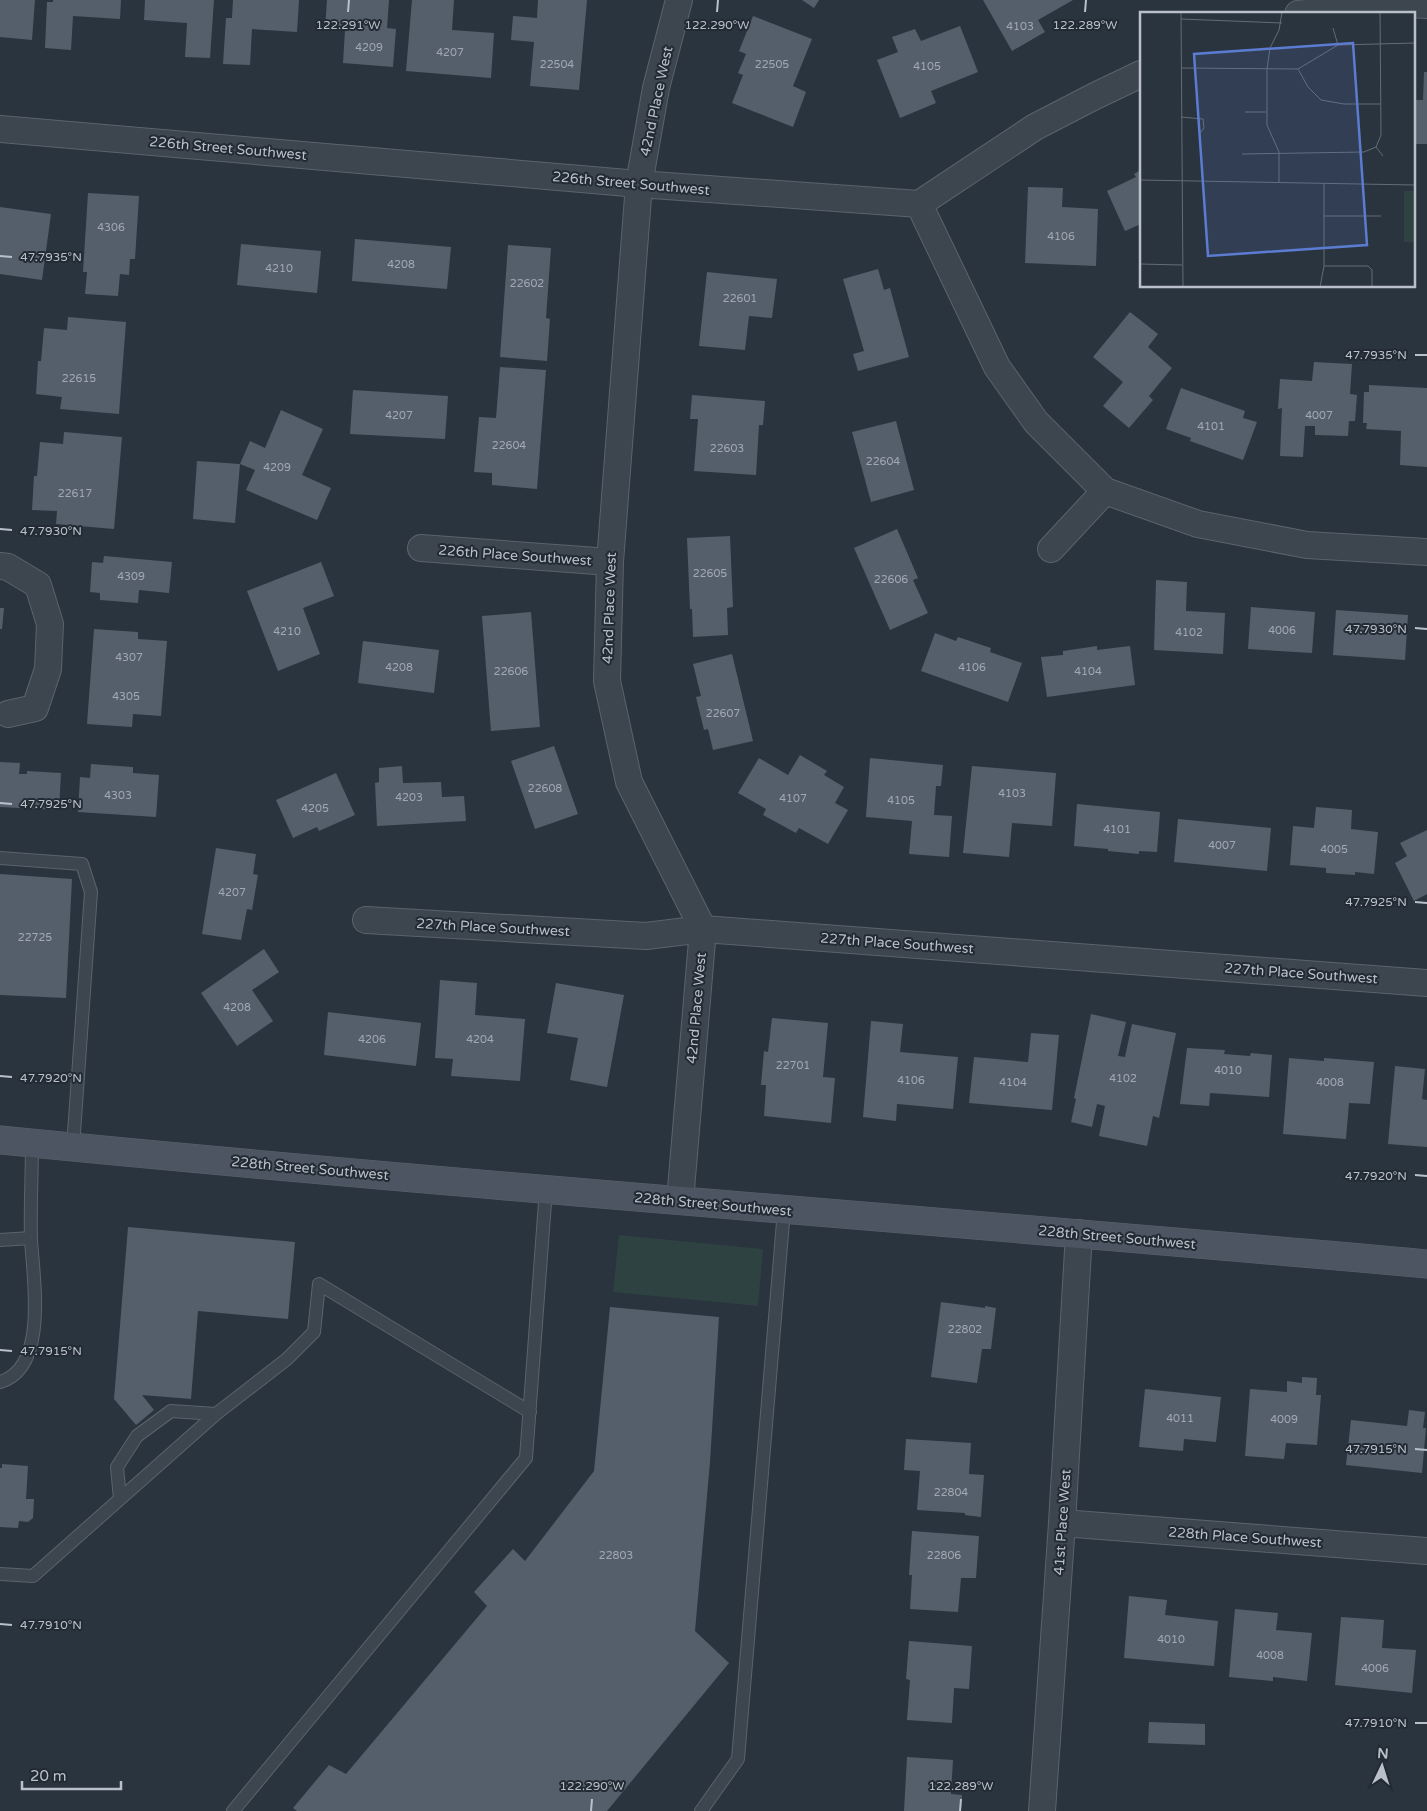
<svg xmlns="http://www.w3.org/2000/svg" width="1427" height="1811" viewBox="0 0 1427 1811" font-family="'Varela Round',sans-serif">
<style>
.green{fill:#2e4241}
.building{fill:#555f6c}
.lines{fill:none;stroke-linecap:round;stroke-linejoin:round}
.service-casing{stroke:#5b636c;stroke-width:14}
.minor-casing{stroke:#5b636c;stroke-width:28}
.secondary-casing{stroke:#5b636c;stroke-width:29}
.service{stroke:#3d454f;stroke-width:12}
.minor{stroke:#3d454f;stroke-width:26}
.secondary{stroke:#4c5561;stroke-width:28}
.ticks{fill:none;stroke:#bac0c9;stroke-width:2}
.labels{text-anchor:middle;stroke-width:4;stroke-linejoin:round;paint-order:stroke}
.number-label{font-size:11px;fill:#a1a8b2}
.street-label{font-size:14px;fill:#bac0c9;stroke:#222a34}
.inset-road{fill:none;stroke:#646c76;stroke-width:1}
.view{fill:#5c7cd2;fill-opacity:0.15;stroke:#5c7cd2;stroke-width:2.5}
.inset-edge{fill:none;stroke:#bac0c9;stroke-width:2.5}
.ticks-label{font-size:12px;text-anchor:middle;fill:#bac0c9;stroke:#222a34;stroke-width:4;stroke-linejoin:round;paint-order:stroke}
</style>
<rect width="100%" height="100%" fill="#2a343e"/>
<path class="green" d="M619 1235 763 1249 758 1306 613 1292Z"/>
<path class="building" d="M0 0H35L32 40 0 37Z
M53 0H121L120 19 73 16 71 50 45 48 47 2H53Z
M145 0H214L210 58 185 57 187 23 144 20Z
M233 0H299L297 32 252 29 250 65 223 64 226 18H232Z
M327 0H389L387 28 396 29 393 67 343 63 345 30 325 28Z
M412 0H454L452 30 494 33 491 78 406 71Z
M538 0H587L579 90 530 86 534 42 511 40 513 16 537 18Z
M802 0H819L814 8Z
M983 0H1073L1038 20 1045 32 1012 51Z
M753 16 812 39 793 86 806 92 793 127 732 103 743 75 738 73 746 54 739 51Z
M960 26 978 72 931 91 936 103 900 118 877 60 898 52 892 37 915 29 921 41Z
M1424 72H1427V144H1413V100H1423Z
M1141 170V224L1125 231 1107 191 1136 177 1134 174Z
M1028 187 1063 188 1062 207 1098 209 1096 266 1025 263Z
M88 193 139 196 135 259H130L129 275 120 274 118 296 85 294 87 272H83Z
M0 207 51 214 42 280 0 274Z
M355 239 451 247 447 289 352 281Z
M241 244 321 251 317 293 237 285Z
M508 245 551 248 546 318 550 319 547 361 500 357Z
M878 269 884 290 890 288 909 357 858 371 853 354 864 351 843 279Z
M707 272 777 279 772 318 749 316 745 350 699 346Z
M1130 312 1158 334 1148 347 1172 368 1149 396 1153 400 1129 428 1103 406 1123 382 1093 357Z
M68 317 126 322 119 414 60 409 62 397 36 394 38 361H41L44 328 67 330Z
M1314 362 1352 364 1350 394 1357 395 1355 421H1349L1348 436 1315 435V426H1305L1303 457 1280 456 1282 408 1278 409 1280 379 1312 381Z
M500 367 546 370 537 489 492 485V473L474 472 479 417 496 418Z
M1369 385 1427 388V467L1400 465 1401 431 1366 429 1367 423H1363L1364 392H1369Z
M1181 388 1245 411 1243 418 1257 422 1243 460 1190 441 1191 438 1166 429Z
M353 390 448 396 445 439 350 434Z
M692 395 765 401 763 425H759L756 475 694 471 698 419H690Z
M281 410 323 429 302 475 331 488 317 520 246 490 255 470 240 464 235 523 193 519 197 461 240 464 250 441 265 448Z
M896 421 914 490 871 502 852 432Z
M64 432 122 437 114 529 56 524 57 511 32 510 34 476H37L40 442 63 444Z
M897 529 918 578 913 580 928 613 890 630 854 548Z
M730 536 733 607 727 608 728 635 693 637 692 609H690L687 538Z
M104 556 172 562 169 593 139 590 138 603 100 600V593L90 592 92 562 103 563Z
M321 562 334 596 303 608 320 654 278 671 247 591Z
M1156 580 1187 582 1186 611 1225 613 1223 654 1154 650Z
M1251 607 1315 612 1312 653 1248 649Z
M0 608H4L2 629H0Z
M1336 610 1408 615 1405 660 1333 655Z
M531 612 540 727 491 731 482 616Z
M94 629 138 632V639L167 641 161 716 133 714 132 727 87 724Z
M935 633 956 641 958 637 991 648 990 652 1022 663 1008 702 921 671Z
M363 641 439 650 434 693 358 683Z
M1097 646V650L1130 646 1135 685 1047 697 1041 657 1063 655V651Z
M732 654 753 741 713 750 708 729 704 730 696 697 701 696 693 664Z
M554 746 578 814 535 829 511 761Z
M800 755 827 771 824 775 844 787 835 803 848 810 828 844 799 828 796 833 763 815 766 809 738 793 759 758 788 775Z
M870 758 943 765 941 786H936L934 815 952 816 949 857 909 854 912 821 866 817Z
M0 762 20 763 19 774H27V771L61 773 59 810 0 807Z
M91 764 133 767V773L159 775 156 817 78 812 80 777 90 778Z
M402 766 403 783 441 782 442 797 464 796 466 821 377 826 375 783 379 782V768Z
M972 766 1056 773 1052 826 1012 823 1009 857 963 853Z
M336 773 355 815 319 831 317 827 293 838 276 800Z
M1077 804 1160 812 1157 852 1139 851V854L1108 851V849L1074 846Z
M1316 807 1352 810 1351 829 1378 832 1374 874 1355 872V875L1326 873V868L1290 865 1293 826 1314 828Z
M1178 819 1271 828 1267 871 1174 862Z
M1427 830V894L1414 901 1395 863 1407 856 1400 843Z
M216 848 256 854 253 874 258 875 252 910 247 909 241 940 202 934Z
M0 874 72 879 66 998 0 995Z
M264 949 279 972 252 990 273 1021 237 1046 201 993Z
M440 980 477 983 475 1015 525 1019 520 1081 451 1076 453 1059 435 1058Z
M556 983 624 995 607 1087 570 1080 578 1038 547 1033Z
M328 1012 421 1023 416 1066 324 1055Z
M1091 1014 1126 1022 1118 1056 1125 1057 1132 1024 1176 1033 1159 1118 1153 1116 1147 1146 1099 1136 1105 1106 1097 1104 1092 1127 1071 1122 1076 1099 1074 1098Z
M772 1018 828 1023 823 1077 835 1078 831 1123 764 1116 766 1085H761L764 1051 768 1052Z
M871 1021 903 1024 900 1052 958 1057 953 1109 897 1104 896 1121 863 1117Z
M1031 1033 1059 1035 1052 1110 969 1103 974 1057 1028 1062Z
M1187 1048 1225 1050 1224 1054 1250 1056 1251 1053 1272 1055 1269 1097 1210 1093 1209 1106 1180 1104Z
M1289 1058 1324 1061V1058L1374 1062 1370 1104 1349 1103 1346 1139 1283 1134Z
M1395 1066 1425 1069 1422 1099 1427 1100V1147L1388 1144Z
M128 1227 295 1242 288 1319 198 1311 191 1399 142 1395 154 1410 136 1425 114 1399Z
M941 1302 985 1308V1306L996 1308 991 1349H982L977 1383 931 1377Z
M610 1307 719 1317 710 1462 695 1631 729 1663 607 1811H297L293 1808 329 1765 346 1774 487 1606 474 1592 513 1549 525 1561 594 1471Z
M1302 1377 1317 1378 1316 1395H1321L1317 1445 1286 1443 1284 1459 1245 1456 1250 1389 1287 1392V1381L1302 1383Z
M1145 1389 1221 1397 1216 1442 1184 1439 1183 1451 1139 1447Z
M1409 1410 1425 1412 1423 1428H1426L1422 1473 1346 1465 1351 1420 1407 1426Z
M906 1439 971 1443 969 1474 984 1475 981 1517 965 1515V1513L917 1510 920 1471 904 1470Z
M2 1464 28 1466 26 1499H34L33 1518 28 1522 19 1521 18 1528 0 1527V1468H2Z
M912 1531 979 1536 976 1578H961L958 1612 910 1609 912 1575H909Z
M1129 1596 1167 1600 1165 1615 1218 1621 1214 1666 1124 1658Z
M1235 1609 1278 1613 1276 1630 1312 1633 1307 1681 1273 1677V1681L1229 1677Z
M1341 1617 1384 1620 1382 1648 1416 1650 1412 1693 1335 1685Z
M909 1641 972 1646 969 1689 954 1688 952 1723 907 1720 910 1680 906 1679Z
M1149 1722 1205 1724V1745L1148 1743Z
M907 1757 953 1760 951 1794 962 1795 961 1811H904Z"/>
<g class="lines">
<defs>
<path id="service" d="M0 858 82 864 91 892 73 1147
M0 1240 31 1238
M0 1382C49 1368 33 1277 31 1239 30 1207 32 1175 32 1143
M120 1499 117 1467 137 1436 171 1411 216 1414
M0 1574 33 1576 216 1414 287 1359 314 1332 319 1284 530 1412
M233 1811 526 1458 546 1189
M701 1811 738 1759 784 1210"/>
<path id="minor" d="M679 0 656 88 639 184 610 562 607 681 629 782 703 929 680 1201
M1298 14 1392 3 1427 5
M0 129 639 184 919 204 997 367 1036 422 1105 491 1198 524 1307 545 1427 552
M919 204 1035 127 1095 96 1141 74
M421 548 610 562
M1051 549 1105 491
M0 566 8 567 38 585 50 624 48 669 35 708 8 714
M366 920 646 936 703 929 1427 983
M1062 1523 1427 1551
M1042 1811 1062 1523 1079 1233"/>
<path id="secondary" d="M0 1140C475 1187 951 1221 1427 1264"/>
</defs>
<use href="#service" class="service-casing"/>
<use href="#minor" class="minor-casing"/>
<use href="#secondary" class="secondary-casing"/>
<use href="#service" class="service"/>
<use href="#minor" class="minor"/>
<use href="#secondary" class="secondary"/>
</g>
<path class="ticks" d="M348 12 349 0M717 12 718 0M1085 12 1086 0M0 256 12 257M1415 355H1427M0 529 12 530M1415 628 1427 629M0 803 12 804M1415 902 1427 903M0 1076 12 1077M1415 1175 1427 1176M0 1350 12 1351M1415 1449 1427 1450M0 1624 12 1625M1415 1723H1427M591 1811 592 1799M960 1811 961 1799"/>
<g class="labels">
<g class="number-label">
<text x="1020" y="30">4103</text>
<text x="369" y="51">4209</text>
<text x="450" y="56">4207</text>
<text x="557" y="68">22504</text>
<text x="772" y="68">22505</text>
<text x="927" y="70">4105</text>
<text x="111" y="231">4306</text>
<text x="1061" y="240">4106</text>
<text x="401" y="268">4208</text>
<text x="279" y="272">4210</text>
<text x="527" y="287">22602</text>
<text x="740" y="302">22601</text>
<text x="79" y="382">22615</text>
<text x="399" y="419">4207</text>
<text x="1319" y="419">4007</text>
<text x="1211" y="430">4101</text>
<text x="509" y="449">22604</text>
<text x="727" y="452">22603</text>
<text x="883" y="465">22604</text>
<text x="277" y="471">4209</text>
<text x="75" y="497">22617</text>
<text x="710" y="577">22605</text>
<text x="131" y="580">4309</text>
<text x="891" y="583">22606</text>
<text x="1282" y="634">4006</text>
<text x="287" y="635">4210</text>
<text x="1189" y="636">4102</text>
<text x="129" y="661">4307</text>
<text x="399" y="671">4208</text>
<text x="972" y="671">4106</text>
<text x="511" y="675">22606</text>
<text x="1088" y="675">4104</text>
<text x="126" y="700">4305</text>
<text x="723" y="717">22607</text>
<text x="545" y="792">22608</text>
<text x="1012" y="797">4103</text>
<text x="118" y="799">4303</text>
<text x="409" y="801">4203</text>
<text x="793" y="802">4107</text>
<text x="901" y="804">4105</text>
<text x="315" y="812">4205</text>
<text x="1117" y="833">4101</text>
<text x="1222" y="849">4007</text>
<text x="1334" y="853">4005</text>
<text x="232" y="896">4207</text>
<text x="35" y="941">22725</text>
<text x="237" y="1011">4208</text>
<text x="372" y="1043">4206</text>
<text x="480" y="1043">4204</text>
<text x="793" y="1069">22701</text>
<text x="1228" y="1074">4010</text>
<text x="1123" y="1082">4102</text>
<text x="911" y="1084">4106</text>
<text x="1013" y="1086">4104</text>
<text x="1330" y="1086">4008</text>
<text x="965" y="1333">22802</text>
<text x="1180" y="1422">4011</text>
<text x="1284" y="1423">4009</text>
<text x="951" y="1496">22804</text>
<text x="616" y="1559">22803</text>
<text x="944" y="1559">22806</text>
<text x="1171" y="1643">4010</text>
<text x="1270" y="1659">4008</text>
<text x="1375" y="1672">4006</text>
</g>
<g class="street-label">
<text transform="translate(656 101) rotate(-78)" y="5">42nd Place West</text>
<text transform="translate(228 148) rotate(5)" y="5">226th Street Southwest</text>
<text transform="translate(631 183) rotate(5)" y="5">226th Street Southwest</text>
<text transform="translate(515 555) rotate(4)" y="5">226th Place Southwest</text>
<text transform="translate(609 608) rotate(-88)" y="5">42nd Place West</text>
<text transform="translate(493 927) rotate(3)" y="5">227th Place Southwest</text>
<text transform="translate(897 943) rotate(4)" y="5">227th Place Southwest</text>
<text transform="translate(1301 973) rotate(4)" y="5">227th Place Southwest</text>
<text transform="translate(696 1008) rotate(-85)" y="5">42nd Place West</text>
<text transform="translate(310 1168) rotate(5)" y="5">228th Street Southwest</text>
<text transform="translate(713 1204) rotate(5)" y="5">228th Street Southwest</text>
<text transform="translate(1117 1237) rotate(5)" y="5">228th Street Southwest</text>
<text transform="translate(1062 1522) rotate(-86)" y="5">41st Place West</text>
<text transform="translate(1245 1537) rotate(4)" y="5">228th Place Southwest</text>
</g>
</g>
<g transform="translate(1140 12)">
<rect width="275" height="275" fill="#2a343e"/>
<path d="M264 179H275V230H264Z" fill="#2e4241"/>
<path class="inset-road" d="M41 0 43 275M41 7 142 11M193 16 198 33M41 56 158 57 168 75 181 88 204 92H240M158 57 198 33 275 31M105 100H126M41 105 63 107 64 116 60 121M236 135 241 123 240 0M102 142 224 140 236 135 243 144M0 168 275 173M139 171V140L127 113V57L130 36 139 18 142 0M184 204H241M0 252 42 253M184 254H228L232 258M232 258V275M180 275 184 254V171"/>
<path class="view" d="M213 31 227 233 68 244 54 42Z"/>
<rect width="275" height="275" class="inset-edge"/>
</g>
<g class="ticks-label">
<text x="348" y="29">122.291°W</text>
<text x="717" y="29">122.290°W</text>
<text x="1085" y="29">122.289°W</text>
<text x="51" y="261">47.7935°N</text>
<text x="1376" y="359">47.7935°N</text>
<text x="51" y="535">47.7930°N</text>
<text x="1376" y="633">47.7930°N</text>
<text x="51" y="808">47.7925°N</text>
<text x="1376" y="906">47.7925°N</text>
<text x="51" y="1082">47.7920°N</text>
<text x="1376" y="1180">47.7920°N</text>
<text x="51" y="1355">47.7915°N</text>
<text x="1376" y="1453">47.7915°N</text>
<text x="51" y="1629">47.7910°N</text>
<text x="1376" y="1727">47.7910°N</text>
<text x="592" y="1790">122.290°W</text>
<text x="961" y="1790">122.289°W</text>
</g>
<g transform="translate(1382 1766) rotate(4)" stroke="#222a34" stroke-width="4" paint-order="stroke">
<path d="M0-4L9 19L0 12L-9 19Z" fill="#bac0c9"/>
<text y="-8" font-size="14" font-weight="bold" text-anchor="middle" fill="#bac0c9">N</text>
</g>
<path d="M22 1781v8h99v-8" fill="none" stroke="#bac0c9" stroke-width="2.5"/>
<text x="30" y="1781" font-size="15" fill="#bac0c9" stroke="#222a34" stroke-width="4" paint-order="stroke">20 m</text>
</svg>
